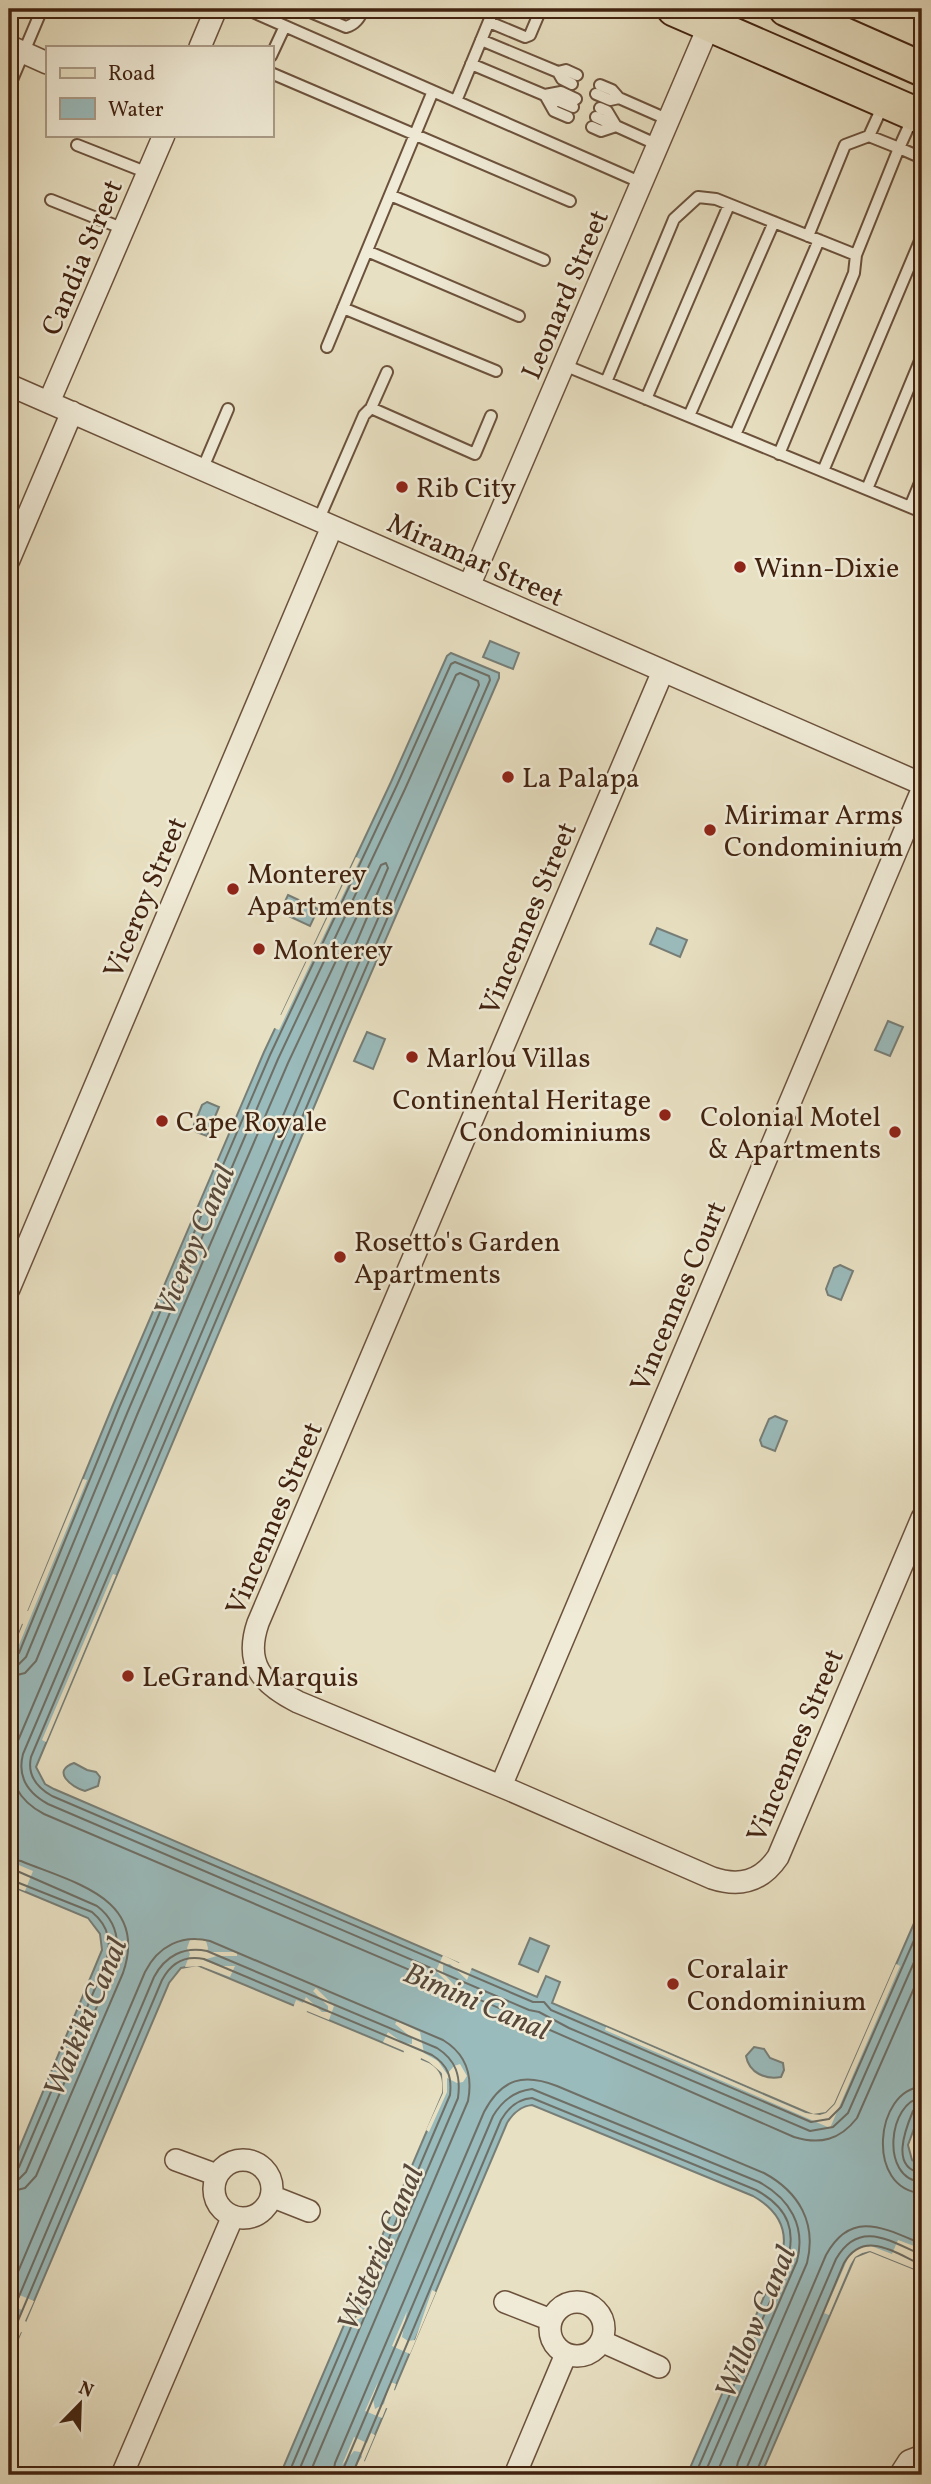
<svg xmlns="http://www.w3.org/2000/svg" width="931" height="2484" viewBox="0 0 931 2484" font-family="Vollkorn,serif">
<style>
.water{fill:#9abbbc;stroke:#777e77;stroke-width:2}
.pier{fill:#e8e0c2}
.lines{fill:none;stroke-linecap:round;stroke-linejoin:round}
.shore{stroke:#6e6f66;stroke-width:2}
.lane-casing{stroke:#6c523c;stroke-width:14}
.street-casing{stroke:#6c523c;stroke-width:24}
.primary-casing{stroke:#422310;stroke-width:37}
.lane{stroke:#f0ebd7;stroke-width:10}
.street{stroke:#f0ebd7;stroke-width:21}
.primary{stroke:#e8e0c2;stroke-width:33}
.poi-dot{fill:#8f2418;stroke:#f0ebd7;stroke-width:2.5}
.labels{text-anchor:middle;stroke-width:5;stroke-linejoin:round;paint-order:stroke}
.street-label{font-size:28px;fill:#422310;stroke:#f0ebd7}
.poi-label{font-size:28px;fill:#422310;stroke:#f0ebd7;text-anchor:start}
.water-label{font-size:30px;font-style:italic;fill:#58493b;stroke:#f0ebd7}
</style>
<rect width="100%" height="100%" fill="#e8e0c2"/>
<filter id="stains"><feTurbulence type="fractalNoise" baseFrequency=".00286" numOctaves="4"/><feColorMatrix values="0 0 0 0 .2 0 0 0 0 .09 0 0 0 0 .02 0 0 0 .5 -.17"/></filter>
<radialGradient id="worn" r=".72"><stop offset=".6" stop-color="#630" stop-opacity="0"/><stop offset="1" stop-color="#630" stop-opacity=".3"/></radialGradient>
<path class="water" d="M490 641 519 653 513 669 483 657Z
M451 653 499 673V678L346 1031 36 1767 45 1784 54 1789 537 1997 546 1976 560 1982 552 2003 813 2115 826 2113 835 2104 922 1905V2107L908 2145 912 2160 922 2167V2272L870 2251 855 2257 761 2475H687L782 2255C789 2228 776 2209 753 2196L532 2105C520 2106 513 2113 507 2123L358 2475H280L443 2093C444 2078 442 2070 429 2062L197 1965 181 1968 169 1983 9 2360V2173L102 1950 100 1934 88 1918 9 1885V1658L113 1405 264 1052 391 782 447 656Z
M288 895 318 909 310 926 280 912Z
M657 928 687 940 680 957 650 944Z
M888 1021 903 1027 890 1056 875 1050Z
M367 1032 385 1039 373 1069 354 1061Z
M207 1102 219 1107 207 1136 196 1132 193 1127 202 1105Z
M840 1265 853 1271 841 1300 828 1295 826 1289 834 1268Z
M775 1416 787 1421 775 1451 762 1446 760 1440 769 1419Z
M74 1763 87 1770 96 1772 100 1777 98 1786 85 1791C71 1787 51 1771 74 1763Z
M530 1938 549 1946 538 1972 519 1964Z
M754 2047 764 2049 770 2058 783 2063 784 2070 781 2077C766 2080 749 2073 746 2056Z"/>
<path class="pier" d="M356 857 360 859 279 1030 272 1027 278 1014 281 1015Z
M83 1479 87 1480 9 1669V1658L23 1624 20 1623 24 1611H28Z
M113 1574 116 1575 46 1742 42 1740Z
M9 1861 33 1871 25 1891 9 1885V1876L16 1875Z
M197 1938 206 1941 208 1948 207 1952H237V1956H217L203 1960 219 1966H235L230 1977 201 1966 185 1967 190 1954 187 1948 190 1940Z
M443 1955 459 1963 461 1960 473 1965 467 1980 450 1964 443 1965V1973L458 1989 456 1991 436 1971Z
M896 1964 900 1966 830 2128 605 2030 606 2027 805 2113 820 2115 826 2113 835 2104Z
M316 1988 334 2006 329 2020 307 2011 306 2014 293 2008 296 2000 303 2003 306 1997 322 2012H328V2006L313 1991Z
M397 2021 420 2032 424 2053 438 2061 447 2074 454 2066 460 2064 467 2076 463 2082 457 2083 447 2078V2092L429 2132 426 2130 443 2093 442 2073 429 2062 421 2058 420 2062 403 2054 404 2051 383 2042 388 2032 403 2043 412 2044V2038L395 2024Z
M898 2240 922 2249V2254L914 2256 918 2265 922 2267V2272L870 2251 862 2253 855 2257 850 2265 829 2315 824 2313 849 2256 859 2248 871 2246 892 2254Z
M378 2243 388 2247 371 2288 356 2304 354 2312 363 2311 366 2306 367 2312 359 2319 346 2321 355 2298 352 2296 357 2285 360 2286Z
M432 2290 436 2292 410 2354 392 2346 407 2311 402 2337 408 2341 415 2340Z
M17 2294 34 2301 25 2321 28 2323 24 2333 21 2332 12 2352 9 2350 11 2327 14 2328 22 2310 12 2306Z
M750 2331 753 2332 745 2350 747 2359 755 2354 763 2336 765 2337 744 2385 742 2384 748 2370 746 2362 738 2366 732 2380 729 2379Z
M378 2382 373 2399 375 2409 384 2404 390 2382 396 2384 394 2390 397 2392 390 2409 386 2408 382 2418 365 2411Z
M371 2433 375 2435 364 2461 367 2463 362 2474 359 2472 356 2475 350 2473 362 2457 360 2452 354 2451 342 2465 354 2437 367 2443Z"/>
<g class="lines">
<path class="shore" d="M9 1658 14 1657 19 1653 119 1408 270 1055 397 785 451 664 455 662 489 676 490 680 340 1028 31 1757C27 1775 36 1787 52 1796L533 2002H544L551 2010 811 2122 829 2119 841 2107 922 1922
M9 1667 19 1664 26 1657 128 1411 278 1059 405 789 456 675 460 673 478 681 479 685 332 1025 23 1754C17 1777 28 1793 48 1804L529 2010 539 2012 569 2028 810 2131 833 2127 848 2113 922 1944
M9 1677 25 1673 36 1661 137 1415 288 1063 381 865 386 863 388 868 14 1750C5 1778 19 1801 44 1814L534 2023 794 2137C820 2145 840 2140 857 2118L922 1970
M9 1859 21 1861C74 1883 149 1898 123 1973L36 2176 25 2188 9 2192
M9 1870 17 1871 97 1906C118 1922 121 1944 113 1969L26 2172 19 2179 9 2181
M9 1879 92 1912C110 1927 112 1944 105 1965L19 2167 15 2171 9 2173
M922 2087C875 2089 865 2190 922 2193
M922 2098C889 2100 879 2179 922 2182
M922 2107H917L913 2111C905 2130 890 2169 922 2173
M9 2293 145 1972C158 1946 182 1934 210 1941L443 2040C466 2054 473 2075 468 2101L309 2475
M9 2320 154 1977C165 1956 184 1946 207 1951L437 2048C456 2060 461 2076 458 2098L297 2475
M9 2342 162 1980C171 1963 185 1955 204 1959L432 2055C448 2065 452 2077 450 2095L288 2475
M333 2475 335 2463 484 2112C502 2078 524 2073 557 2086L764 2173C799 2192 817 2223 807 2263L716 2475
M343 2475 344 2467 493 2116C502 2101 514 2091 532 2089L759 2182C790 2199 806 2226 797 2261L704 2475
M352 2475 501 2120C508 2108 517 2099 532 2098L756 2190C789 2208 798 2232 785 2267L695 2475
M735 2475 738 2462 826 2255C851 2209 884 2228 922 2244
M746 2475 747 2467 836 2259C859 2219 890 2241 922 2255
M755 2475 844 2263C864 2229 895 2253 922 2265"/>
<defs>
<path id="lane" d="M246 9 642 183
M303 9 346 27C356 24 359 18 364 9
M489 22 525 37 530 35 541 9
M481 40 558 72 566 70 577 75
M271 56 285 26
M471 64 573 107
M558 72 562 79 572 84
M271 73 570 201
M600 85 612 90 619 98 669 120
M9 87 42 9
M596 94 610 100 619 98
M545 95 554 111 568 117
M545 95 561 92 576 99
M456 101 494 9
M884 103 869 136 899 148 913 117
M600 108 607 111 616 126
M596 117 658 145
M592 127 601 131 616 126
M77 145 148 173
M390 195 544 260
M51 200 124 229
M808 236 845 145 869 136
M367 251 519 316
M343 308 496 371
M327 347 433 91
M564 365 922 512
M606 382 674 219 698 197 716 199 856 255 899 148 922 158
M646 399 729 205
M371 408 387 372
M689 416 774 222
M735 435 819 240
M779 454 854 273 856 255
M202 470 228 409
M823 471 922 236
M867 489 922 356
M910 507 922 478
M318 521 364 415 371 408 475 454 491 416"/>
<path id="street" d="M9 46 47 63
M200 47 216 9
M9 385 922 784
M49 402 164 135
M9 560 72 412
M469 586 716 9
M663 671 258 1623C244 1664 262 1684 298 1702L510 1790 712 1878C739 1887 761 1882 778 1857L922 1518
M9 1289 332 527
M501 1786 922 790
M176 2160 217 2175
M214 2189a29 29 0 1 1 58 0a29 29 0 1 1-58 0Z
M271 2196 309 2211
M505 2302 551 2320
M550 2329a27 27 0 1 1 54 0a27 27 0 1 1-54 0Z
M601 2341 659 2367
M122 2475 233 2216
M515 2475 566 2354
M900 2475 909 2461 922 2456"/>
<path id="primary" d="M674 9 922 117
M786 9 922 69"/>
</defs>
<use href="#lane" class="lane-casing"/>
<use href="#street" class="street-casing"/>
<use href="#primary" class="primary-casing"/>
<use href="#lane" class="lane"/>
<use href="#street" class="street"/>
<use href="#primary" class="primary"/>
</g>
<g class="poi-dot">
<circle cx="402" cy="487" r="7"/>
<circle cx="740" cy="567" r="7"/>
<circle cx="508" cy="777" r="7"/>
<circle cx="710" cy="830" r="7"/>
<circle cx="233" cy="889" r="7"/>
<circle cx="259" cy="949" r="7"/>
<circle cx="412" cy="1057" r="7"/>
<circle cx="665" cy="1115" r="7"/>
<circle cx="162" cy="1121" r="7"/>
<circle cx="895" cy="1132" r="7"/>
<circle cx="340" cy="1257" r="7"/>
<circle cx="128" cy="1676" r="7"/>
<circle cx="673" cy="1984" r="7"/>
</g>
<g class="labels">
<g class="street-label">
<text transform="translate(81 257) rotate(-67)" y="10">Candia Street</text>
<text transform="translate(564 294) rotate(-67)" y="10">Leonard Street</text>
<text transform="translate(476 559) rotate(24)" y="10">Miramar Street</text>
<text transform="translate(144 897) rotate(-67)" y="10">Viceroy Street</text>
<text transform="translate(527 918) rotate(-67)" y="10">Vincennes Street</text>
<text transform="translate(677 1296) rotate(-67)" y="10">Vincennes Court</text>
<text transform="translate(273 1518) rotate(-67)" y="10">Vincennes Street</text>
<text transform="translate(794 1745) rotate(-67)" y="10">Vincennes Street</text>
</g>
<g class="poi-label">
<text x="416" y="497">Rib City</text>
<text x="754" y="577">Winn-Dixie</text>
<text x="522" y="787">La Palapa</text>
<text x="724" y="824">Mirimar Arms<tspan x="724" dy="32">Condominium</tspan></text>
<text x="247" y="883">Monterey<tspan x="247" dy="32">Apartments</tspan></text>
<text x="273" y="959">Monterey</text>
<text x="426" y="1067">Marlou Villas</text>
<text x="651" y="1109" text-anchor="end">Continental Heritage<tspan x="651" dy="32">Condominiums</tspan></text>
<text x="881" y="1126" text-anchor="end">Colonial Motel<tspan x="881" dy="32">&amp; Apartments</tspan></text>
<text x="176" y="1131">Cape Royale</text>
<text x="354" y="1251">Rosetto's Garden<tspan x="354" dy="32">Apartments</tspan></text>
<text x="142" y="1686">LeGrand Marquis</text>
<text x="687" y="1978">Coralair<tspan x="687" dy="32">Condominium</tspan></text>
</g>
<g class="water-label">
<text transform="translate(194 1241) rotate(-67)" y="10">Viceroy Canal</text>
<text transform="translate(477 2001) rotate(23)" y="10">Bimini Canal</text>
<text transform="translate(85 2017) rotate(-67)" y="10">Waikiki Canal</text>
<text transform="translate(380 2248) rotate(-67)" y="10">Wisteria Canal</text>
<text transform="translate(755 2322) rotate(-67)" y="10">Willow Canal</text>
</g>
</g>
<rect width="931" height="2484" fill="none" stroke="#e8e0c2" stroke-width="35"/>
<rect x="10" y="10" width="910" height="2463" fill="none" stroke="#422310" stroke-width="3.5"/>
<rect x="18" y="18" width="896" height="2449" fill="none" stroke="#422310" stroke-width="2"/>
<rect x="46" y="46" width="228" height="91" fill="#f0ebd7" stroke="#aa9b87" stroke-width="2"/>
<rect x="60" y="68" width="35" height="10" fill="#e8e0c2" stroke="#aa9b87" stroke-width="2"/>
<text x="108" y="80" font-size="21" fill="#422310">Road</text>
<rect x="60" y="98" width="35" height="21" fill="#9abbbc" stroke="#aa9b87" stroke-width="2"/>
<text x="108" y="116" font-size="21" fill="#422310">Water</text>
<g transform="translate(80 2404) rotate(23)" stroke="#f0ebd7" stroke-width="5" paint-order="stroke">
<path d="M0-5L12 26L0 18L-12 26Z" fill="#422310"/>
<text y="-10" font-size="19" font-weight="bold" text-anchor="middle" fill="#422310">N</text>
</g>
<rect width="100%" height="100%" filter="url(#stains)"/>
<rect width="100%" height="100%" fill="url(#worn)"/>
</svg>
